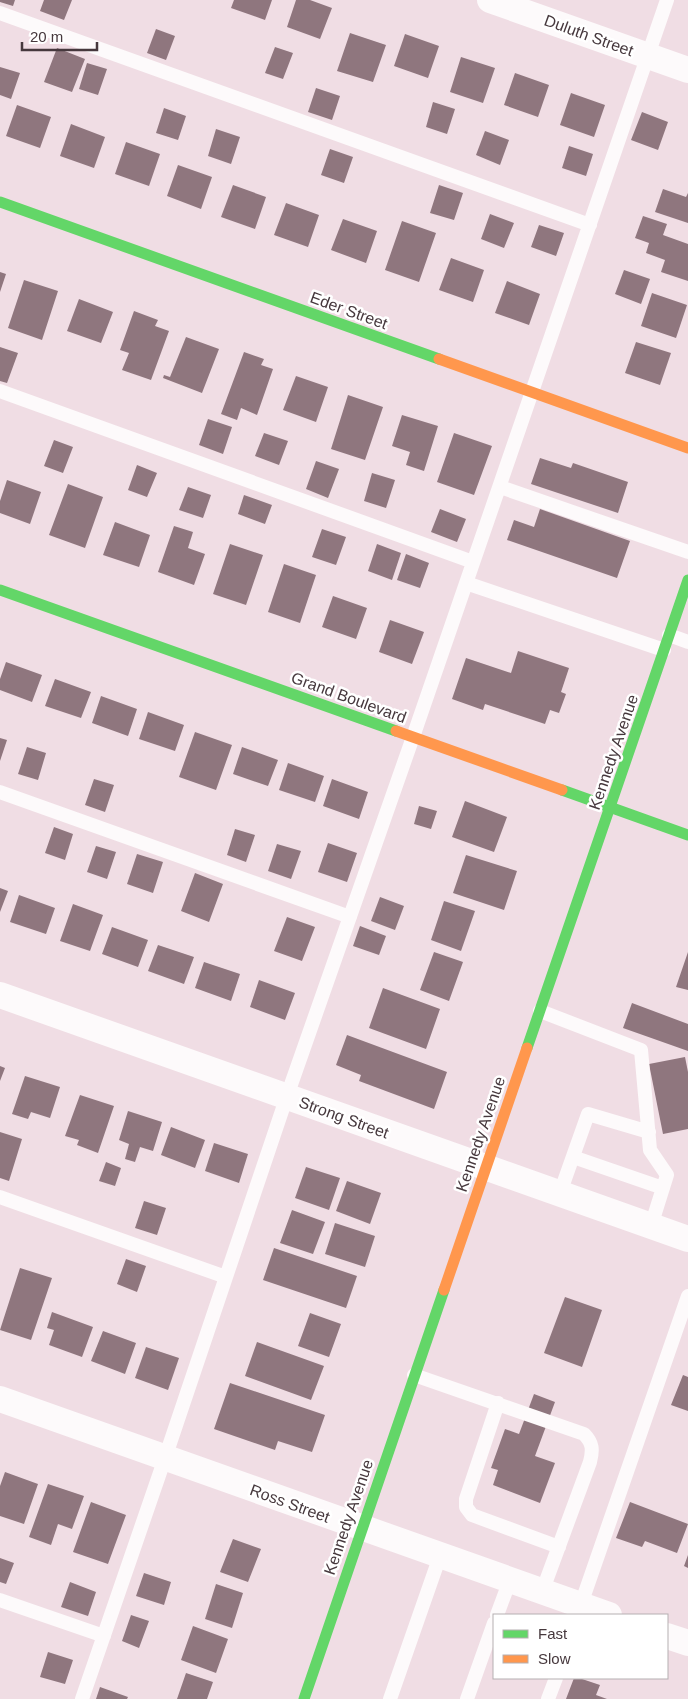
<svg xmlns="http://www.w3.org/2000/svg" width="688" height="1699" viewBox="0 0 688 1699" font-family="Arial,sans-serif">
<style>
.building{fill:#8f767e}
.lines{fill:none;stroke-linecap:round;stroke-linejoin:round}
.lane{stroke:#fdfafb;stroke-width:14}
.street{stroke:#fdfafb;stroke-width:26}
.fast{stroke:#63d668;stroke-width:11}
.slow{stroke:#ff974d;stroke-width:11}
.labels{text-anchor:middle;stroke-width:5;stroke-linejoin:round;paint-order:stroke}
.street-label{font-size:16px;fill:#46383d;stroke:#fff}
</style>
<rect width="100%" height="100%" fill="#f0dde4"/>
<path class="building" d="M0 0H15L13 6 0 2Z
M44 0H72L64 20 40 11Z
M234 0H272L265 20 231 8Z
M296 0H310L332 8 320 39 287 27Z
M156 29 175 36 166 60 147 53Z
M350 33 386 45 373 82 337 71Z
M405 34 439 46 428 78 394 66Z
M275 47 293 53 283 79 265 73Z
M57 48 85 59 72 92 44 82Z
M461 57 495 68 483 103 450 92Z
M87 63 107 69 98 95 79 89Z
M0 67 20 73 11 99 0 95Z
M515 73 549 85 538 117 504 105Z
M316 88 340 96 332 120 308 112Z
M571 93 605 105 594 137 560 125Z
M433 102 455 109 447 134 426 127Z
M17 105 51 117 40 148 6 136Z
M164 108 186 116 178 140 156 133Z
M642 112 668 122 658 150 631 140Z
M71 124 105 137 94 168 60 156Z
M216 129 240 137 231 164 208 156Z
M485 131 509 140 500 165 476 155Z
M126 142 160 154 149 186 115 174Z
M569 146 593 154 586 176 562 168Z
M330 149 353 157 344 183 321 175Z
M178 165 212 177 201 209 167 196Z
M233 185 266 197 255 229 221 217Z
M439 185 463 193 454 220 430 213Z
M663 189 686 197 688 193V223L655 212Z
M286 203 319 215 308 247 274 235Z
M490 214 514 223 504 248 481 239Z
M643 216 667 224 663 235 688 244V281L661 272 665 260 646 253 649 243 635 238Z
M343 219 377 231 366 263 331 250Z
M402 221 436 233 419 282 385 270Z
M539 225 564 233 556 256 531 247Z
M451 258 484 270 473 302 439 290Z
M624 270 650 279 641 304 615 294Z
M0 272 6 274 0 292Z
M24 280 58 291 42 340 8 328Z
M507 281 540 294 529 325 495 313Z
M652 293 687 305 676 338 641 326Z
M79 299 113 312 101 343 67 331Z
M134 311 158 320 155 326 169 331 151 380 122 370 129 353 120 350Z
M186 337 219 349 202 393 163 378 164 375 170 377Z
M636 342 671 353 660 385 625 373Z
M0 347 18 353 7 383 0 381Z
M244 352 264 359 261 365 273 369 257 415 241 408 237 420 221 414Z
M296 376 328 387 316 422 283 410Z
M348 395 383 407 365 460 331 449Z
M402 415 438 426 424 471 406 465 410 452 392 446Z
M208 419 232 427 223 454 199 445Z
M264 433 288 441 279 465 255 456Z
M454 433 492 446 474 495 437 482Z
M54 440 73 447 63 473 44 466Z
M540 458 571 468 573 463 628 482 618 513 531 484Z
M316 461 339 469 328 498 306 489Z
M137 465 157 473 147 497 128 490Z
M372 473 395 480 386 508 364 501Z
M7 480 41 492 30 524 0 513V501Z
M68 484 103 497 85 548 49 535Z
M188 487 211 495 203 518 179 510Z
M244 495 272 505 265 524 238 514Z
M440 509 466 519 457 542 431 532Z
M540 509 630 541 617 578 507 540 514 520 534 527Z
M115 522 150 535 139 567 103 555Z
M174 526 193 532 188 548 205 554 194 585 158 572Z
M322 529 346 537 336 565 312 557Z
M230 544 263 555 246 605 213 594Z
M377 544 401 553 392 580 368 571Z
M406 554 429 563 420 588 397 580Z
M284 564 316 575 300 623 268 612Z
M333 596 367 608 356 639 322 627Z
M390 620 424 632 412 664 379 652Z
M518 651 569 668 561 692 566 694 559 713 550 710 545 724 485 704 483 710 452 699 466 658 511 673Z
M6 662 42 675 32 702 0 690V679Z
M55 679 91 692 81 718 45 706Z
M101 696 137 709 128 736 92 723Z
M148 712 184 725 175 751 139 739Z
M195 732 232 745 216 790 179 777Z
M0 738 7 740 0 761Z
M27 747 46 753 38 780 18 774Z
M242 747 278 760 268 786 233 774Z
M288 763 324 776 315 802 279 790Z
M94 779 114 785 105 812 85 805Z
M332 779 368 792 359 819 323 806Z
M465 801 507 817 494 852 452 837Z
M419 806 437 811 431 829 414 824Z
M54 827 73 834 65 860 45 853Z
M235 829 255 835 246 862 227 855Z
M328 843 357 853 347 882 318 872Z
M277 844 301 851 291 879 268 871Z
M96 846 116 852 107 879 87 872Z
M137 854 163 862 153 893 127 884Z
M466 855 517 871 504 910 453 893Z
M195 873 223 884 209 922 181 911Z
M0 888 8 891 0 912Z
M19 895 55 908 46 934 10 922Z
M380 897 404 906 395 930 371 921Z
M444 901 475 911 461 951 431 940Z
M73 904 103 915 90 951 60 941Z
M287 917 315 927 302 961 274 951Z
M360 926 386 936 379 955 353 946Z
M112 927 148 940 138 967 102 954Z
M158 945 194 957 184 984 148 971Z
M434 952 463 962 449 1001 420 990Z
M688 952V990L676 987Z
M204 962 240 974 231 1001 195 988Z
M259 980 295 993 285 1020 250 1007Z
M383 988 440 1009 426 1049 369 1028Z
M632 1003 688 1024V1051L623 1028Z
M347 1035 447 1072 434 1109 359 1081 361 1075 336 1065Z
M685 1057 688 1072V1129L663 1134 649 1064Z
M0 1066 5 1068 0 1081Z
M25 1076 60 1087 50 1118 31 1112 28 1119 12 1114Z
M80 1095 114 1106 98 1153 77 1145 79 1140 65 1136Z
M128 1111 162 1122 153 1151 140 1147 135 1162 125 1159 129 1144 119 1140Z
M171 1127 205 1140 195 1168 161 1155Z
M0 1132 22 1139 9 1181 0 1178Z
M214 1143 248 1154 239 1183 205 1171Z
M106 1162 121 1168 115 1186 99 1181Z
M306 1167 340 1178 329 1210 295 1198Z
M347 1181 381 1193 370 1224 336 1211Z
M144 1201 166 1208 157 1235 135 1228Z
M292 1210 325 1222 313 1254 280 1243Z
M335 1223 375 1236 365 1267 325 1254Z
M274 1248 357 1276 346 1308 263 1280Z
M126 1259 146 1266 137 1292 117 1284Z
M20 1268 52 1278 31 1340 0 1330Z
M565 1297 602 1310 582 1367 544 1353Z
M52 1312 93 1327 82 1357 49 1345 54 1330 47 1328Z
M310 1313 341 1324 329 1357 298 1346Z
M103 1331 136 1343 125 1374 91 1361Z
M257 1342 324 1366 311 1400 245 1376Z
M146 1347 179 1358 168 1390 135 1378Z
M683 1375 688 1377V1411L671 1405Z
M230 1383 325 1415 312 1452 278 1441 275 1450 214 1429Z
M534 1394 555 1402 535 1456 555 1463 540 1503 493 1485 498 1470 491 1468 505 1429 519 1434Z
M5 1472 38 1484 24 1524 0 1516V1486Z
M48 1484 84 1496 72 1529 58 1524 51 1545 29 1537Z
M91 1502 126 1515 108 1564 73 1552Z
M630 1502 688 1524 677 1553 645 1541 642 1547 616 1538Z
M233 1539 261 1549 248 1582 220 1572Z
M688 1555V1568L684 1566Z
M0 1558 14 1563 6 1584 0 1582Z
M144 1573 171 1582 164 1605 136 1596Z
M70 1582 96 1592 88 1616 61 1607Z
M216 1584 243 1593 232 1628 205 1619Z
M131 1615 149 1621 139 1648 122 1641Z
M193 1626 228 1639 216 1673 181 1660Z
M48 1652 73 1660 65 1684 40 1677Z
M186 1673 213 1682 207 1699H177Z
M574 1678H579L600 1685 596 1695 607 1699H566Z
M100 1687 128 1697 127 1699H96Z"/>
<g class="lines">
<path class="lane" d="M0 13 590 225
M0 391 473 562
M500 487 688 552
M466 583 664 650
M669 635 688 642
M0 792 350 917
M540 1011 641 1050 650 1150 667 1175 651 1226
M573 1157 663 1188
M560 1193 588 1114 649 1132
M0 1197 226 1277
M414 1375 584 1434C593 1443 593 1450 590 1462L542 1592
M498 1403 466 1499V1507L472 1515 559 1547
M0 1600 104 1636
M579 1610 688 1296
M497 1615 510 1580
M82 1699 165 1458 287 1096 413 737 667 0
M390 1699 440 1556
M467 1699 494 1623
M548 1699 556 1678"/>
<path class="street" d="M490 0 688 70
M0 995 688 1239
M0 1399 609 1615
M667 1636 688 1643"/>
<path class="fast" d="M0 202 439 359
M0 590 396 731
M562 790 688 835
M527 1048 688 580
M304 1699 444 1290"/>
<path class="slow" d="M439 359 688 448
M396 731 562 790
M444 1290 527 1048"/>
</g>
<g class="labels">
<g class="street-label">
<text transform="translate(589 35) rotate(20)" y="6">Duluth Street</text>
<text transform="translate(349 310) rotate(20)" y="6">Eder Street</text>
<text transform="translate(349 697) rotate(20)" y="6">Grand Boulevard</text>
<text transform="translate(613 752) rotate(-71)" y="6">Kennedy Avenue</text>
<text transform="translate(344 1117) rotate(20)" y="6">Strong Street</text>
<text transform="translate(480 1134) rotate(-71)" y="6">Kennedy Avenue</text>
<text transform="translate(290 1503) rotate(20)" y="6">Ross Street</text>
<text transform="translate(348 1517) rotate(-71)" y="6">Kennedy Avenue</text>
</g>
</g>
<rect x="493" y="1614" width="175" height="65" fill="#ffffff" stroke="#b5afb1"/>
<rect x="503" y="1630" width="25" height="8" fill="#63d668" stroke="#b5afb1"/>
<text x="538" y="1639" font-size="15" fill="#46383d">Fast</text>
<rect x="503" y="1655" width="25" height="8" fill="#ff974d" stroke="#b5afb1"/>
<text x="538" y="1664" font-size="15" fill="#46383d">Slow</text>
<path d="M22 42v8h75v-8" fill="none" stroke="#46383d" stroke-width="2.5"/>
<text x="30" y="42" font-size="15" fill="#46383d" stroke="#ffffff" stroke-width="4" paint-order="stroke">20 m</text>
</svg>
